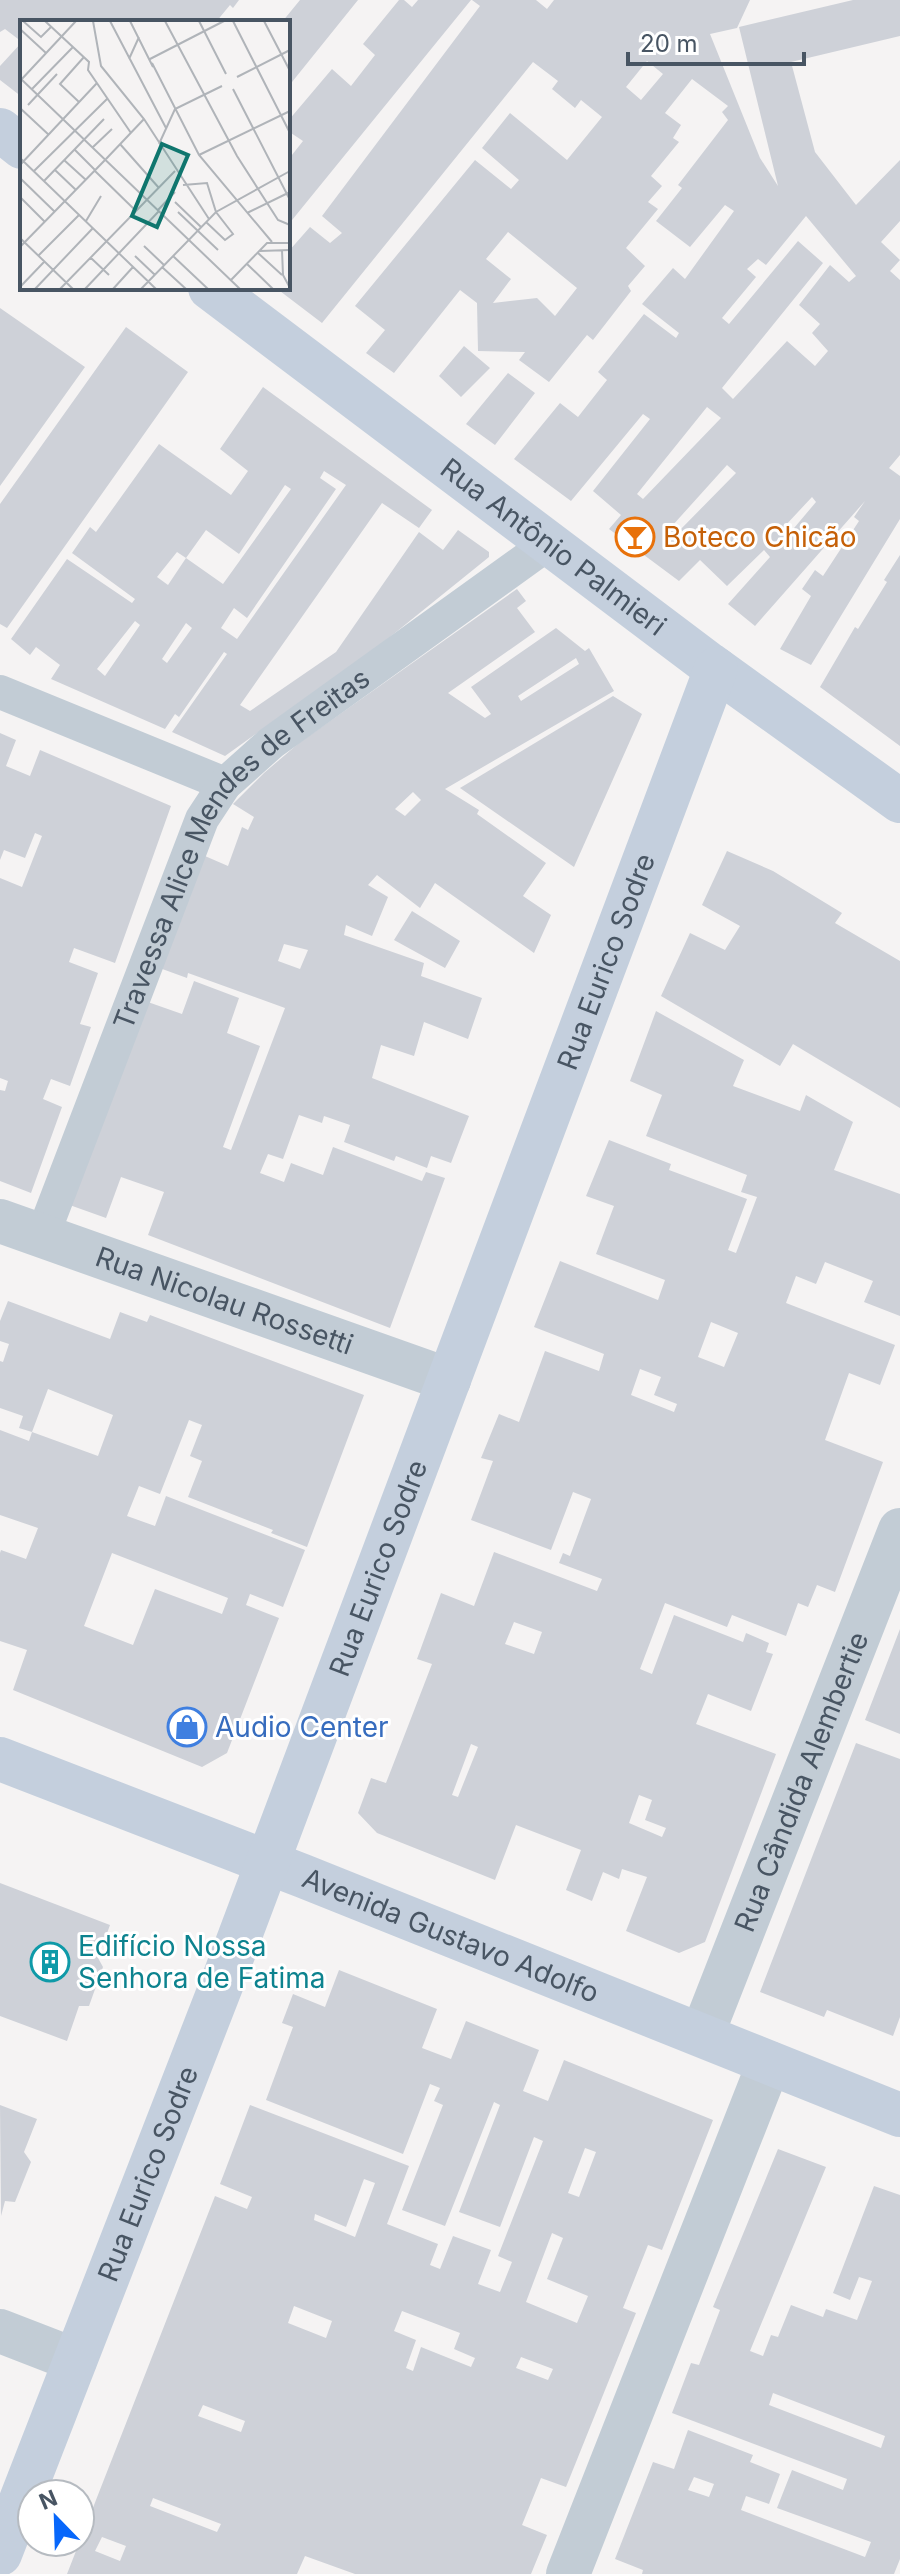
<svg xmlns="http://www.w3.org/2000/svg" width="900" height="2574" viewBox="0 0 900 2574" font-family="Inter,sans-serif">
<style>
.building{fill:#ced1d8;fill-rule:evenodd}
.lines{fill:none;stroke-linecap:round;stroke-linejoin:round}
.lane{stroke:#c2ccd5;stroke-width:34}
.street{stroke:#c2ccd5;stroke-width:44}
.secondary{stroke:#c4cfdd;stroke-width:44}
.labels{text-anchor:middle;stroke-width:6;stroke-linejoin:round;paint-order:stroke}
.food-label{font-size:28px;fill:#c56008;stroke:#fff;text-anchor:start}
.street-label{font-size:28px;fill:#485563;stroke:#fff}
.shop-label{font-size:28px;fill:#366cbe;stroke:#fff;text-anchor:start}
.culture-label{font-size:28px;fill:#0d838f;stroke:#fff;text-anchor:start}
.inset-road{fill:none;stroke:#b0b4b9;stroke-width:2}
.view{fill:#0f766e;fill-opacity:0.15;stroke:#0f766e;stroke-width:4}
.inset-edge{fill:none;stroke:#485563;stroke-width:4}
</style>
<rect width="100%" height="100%" fill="#f5f3f3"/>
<path class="building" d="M0 0H239L233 8 230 5 216 22H22V97L0 80V66L22 42 5 29 0 32Z
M300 0H358L288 87V22H282Z
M399 0H404L412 7 418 0H471L288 225V160L303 141 288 131V121L332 69 351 86 375 55 363 44Z
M472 0H536L547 9 554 0H750L737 28 710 34 760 158 778 186 739 27 853 0H900V36L791 62 815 152 856 205 900 160V221L881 242 900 260 890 271 900 280V455L889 468 900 476V519L811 665 780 649 811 596 802 589 815 570 823 576 859 521 854 517 865 501 755 626 728 604 770 557 764 550 727 586 700 560 679 581 609 529 621 515 593 491 650 419 643 414 571 501 514 459 560 403 578 417 607 380 598 372 644 314 676 338 679 333 642 304 673 268 685 279 734 211 725 205 690 247 656 221 682 188 678 185 728 120 722 112 728 106 692 79 665 113 681 125 673 138 679 142 651 176 662 186 648 202 658 209 626 248 645 266 628 286 631 291 593 340 587 335 549 382 519 360 525 352 478 351 477 303 460 290 394 373 366 353 385 330 355 306 475 160 511 189 519 180 482 148 510 113 567 160 602 117 581 100 575 108 552 89 558 81 533 62 322 323 276 288H288V252L310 227 330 243 342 233 322 216 480 6ZM647 61 663 74 641 100 626 87ZM806 216 856 276 849 282 830 265 799 305 820 324 812 333 828 351 815 366 787 341 733 399 722 388 823 263 798 241 729 324 722 318 756 277 747 269 758 259 766 265ZM508 232 577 288 555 316 537 298 493 303 511 279 486 259ZM707 407 721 418 643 499 637 494ZM727 465 736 473 678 532 672 526ZM812 497 816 502 789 534 784 527Z
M0 308 85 367 0 486Z
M126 327 188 372 7 628 0 624V504Z
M464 346 490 368 461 397 439 376Z
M508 373 535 393 495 445 466 424Z
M263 387 432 510 419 528 382 503 240 705 250 711 336 652 419 532 443 550 458 530 489 552V557L380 645 225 756 172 732 227 654 224 652 179 717 175 714 165 729 51 679 60 665 36 647 30 655 11 639 67 559 132 603 135 599 72 553 90 527 96 532 159 444 231 495 248 471 220 449ZM324 471 346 485 237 639 221 628 234 608 247 618 336 489 320 478ZM285 485 291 489 223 584 186 558 168 585 157 577 177 552 186 558 206 530 239 554ZM135 621 140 625 105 676 97 669ZM186 623 192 628 167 663 162 659Z
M900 555V746L820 687 855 627 858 629 887 582 884 580Z
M517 589 526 601 517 608 535 632 448 693 485 718 491 714 471 687 556 628 585 651 589 648 614 691 445 789 479 810 477 814 546 863 523 896 551 915 534 953 435 883 420 908 377 875 368 885 388 897 372 936 346 925 344 935 424 963 421 976 482 998 468 1039 424 1022 414 1056 381 1045 372 1078 469 1116 451 1163 431 1156 427 1168 396 1156 394 1161 344 1142 350 1125 324 1116 322 1123 299 1115 283 1159 268 1154 260 1173 284 1182 291 1163 323 1175 333 1147 422 1181 426 1172 445 1178 390 1328 148 1235 164 1192 121 1177 106 1218 64 1203 145 1001 182 1014 194 981 239 998 227 1033 260 1046 223 1147 231 1150 285 1008 188 973 187 978 154 966 198 853 228 866 242 827 248 830 254 817 233 804 264 773 299 743ZM576 658 579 664 521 701 518 696ZM413 792 421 800 405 816 395 809ZM284 944 308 950 300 969 278 961Z
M613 696 642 714 574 867 460 788Z
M0 733 16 740 6 766 30 776 40 750 171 806 115 963 74 948 69 962 98 973 80 1024 91 1027 70 1086 51 1079 43 1099 62 1107 31 1193 0 1181V1090L5 1091 8 1081 0 1078V878L22 887 42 836 35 833 25 858 4 850 0 860Z
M727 851 773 871 842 913 835 923 900 961V1108L793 1044 780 1066 661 996 690 933 725 950 740 926 702 905Z
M412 911 460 941 445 968 394 940Z
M656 1011 744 1060 733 1086 800 1111 806 1095 853 1122 834 1170 900 1194V1316L864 1302 873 1281 825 1262 816 1284 796 1276 786 1303 895 1345 880 1385 849 1373 825 1440 883 1462 835 1592 817 1585 808 1607 798 1603 786 1636 732 1615 727 1627 665 1603 640 1669 652 1674 674 1615 743 1642 746 1633 769 1643 766 1652 773 1654 751 1711 708 1694 696 1724 776 1754 705 1942 679 1953 626 1931 647 1877 622 1869 619 1879 603 1872 592 1901 566 1890 581 1850 516 1825 495 1880 377 1833 358 1813 371 1778 386 1783 432 1664 417 1659 441 1593 474 1606 494 1552 597 1591 602 1579 559 1563 563 1553 570 1556 591 1499 573 1492 551 1550 471 1520 493 1461 481 1458 499 1414 519 1422 545 1351 599 1371 604 1354 534 1327 560 1261 658 1300 665 1280 596 1254 614 1206 586 1196 609 1140 671 1164 669 1170 747 1199 728 1250 736 1253 757 1197 741 1192 747 1175 646 1136 662 1095 630 1081ZM711 1322 738 1333 724 1367 698 1357ZM640 1369 661 1377 654 1395 677 1404 674 1412 631 1395ZM514 1622 542 1632 534 1654 505 1644ZM471 1744 478 1747 458 1797 452 1795ZM639 1795 652 1800 645 1820 666 1828 662 1837 629 1823Z
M8 1301 110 1339 120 1312 147 1322 150 1315 364 1395 307 1547 271 1533 273 1530 188 1497 202 1461 190 1456 202 1425 189 1420 160 1494 139 1486 127 1516 155 1526 166 1496 305 1550 283 1607 250 1594 246 1605 279 1618 227 1753 202 1767 13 1690 27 1650 0 1641V1553L1 1550 26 1559 38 1528 0 1515V1430L29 1441 32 1432 98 1456 113 1415 48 1389 32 1432 19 1428 23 1416 0 1408V1361L3 1362 9 1344 0 1341V1321ZM112 1553 228 1598 222 1614 155 1589 133 1645 84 1626Z
M900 1629V1734L865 1720Z
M856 1743 900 1759V2017L893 2036 827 2010 824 2017 760 1992Z
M0 1883 110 1925 98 1958 103 1967 89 2006H79L67 2041 0 2016Z
M339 1970 437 2009 422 2048 451 2059 466 2021 539 2050 523 2091 548 2101 564 2060 713 2120 662 2250 648 2245 623 2308 636 2313 566 2487 541 2478 522 2525 547 2535 531 2574H355L305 2556 297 2574H67L215 2196 247 2209 252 2197 220 2184 250 2105 409 2166 387 2224 438 2244 430 2265 440 2269 453 2236 491 2250 478 2284 500 2292 512 2262 498 2256 543 2141 534 2137 500 2227 459 2212 500 2105 494 2102 445 2226 402 2210 443 2105 434 2101 440 2088 430 2084 403 2154 266 2100 293 2027 282 2023 293 1994 325 2007ZM585 2148 596 2152 579 2197 568 2193ZM364 2179 375 2183 355 2237 314 2220 315 2214 346 2227ZM552 2233 563 2238 547 2279 588 2296 577 2323 526 2302ZM294 2306 332 2321 326 2338 288 2323ZM402 2311 460 2333 454 2349 475 2358 471 2367 421 2347 413 2371 406 2368 416 2340 394 2331ZM521 2357 553 2369 548 2380 516 2368ZM203 2405 245 2421 241 2432 198 2416ZM153 2498 221 2524 217 2532 150 2506ZM102 2537 126 2546 120 2561 95 2551Z
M0 2105 37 2119 24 2152 31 2162 15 2202 5 2201 1 2216Z
M778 2149 826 2167 750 2351 763 2356 771 2335 778 2337 791 2305 823 2317 826 2309 857 2320 872 2281 859 2277 850 2300 833 2293 874 2186 900 2195V2559L894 2574H642L643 2570 615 2559 653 2462 674 2469 688 2430 753 2455 750 2462 780 2474 769 2504 746 2496 741 2510 865 2557 871 2542 777 2508 792 2470 843 2490 847 2479 672 2413 691 2363 699 2365 720 2310 713 2307ZM773 2393 885 2436 881 2448 769 2405ZM694 2477 714 2484 709 2497 688 2490Z"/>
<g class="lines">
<g class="lane">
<path d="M0 692 225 784"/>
<path id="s1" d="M42 1237 202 819 225 784 271 743 549 543"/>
</g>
<g class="street">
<path id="s2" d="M0 1221 449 1380"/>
<path id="s3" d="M702 2035 900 1530"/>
<path d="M0 2331 75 2360"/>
<path d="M568 2574 769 2063"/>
</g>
<g class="secondary">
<path d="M0 130 22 147"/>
<path id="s4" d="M210 288 709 664 900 801"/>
<path id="s5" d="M0 1759 303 1876 900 2115"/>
<path id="s6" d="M0 2554 226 1973 716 669"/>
</g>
</g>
<defs>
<symbol id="bar-ring" viewBox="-11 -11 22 22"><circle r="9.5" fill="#fff" stroke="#e8710a" stroke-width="1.5"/><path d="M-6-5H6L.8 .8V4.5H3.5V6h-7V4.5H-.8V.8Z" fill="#e8710a"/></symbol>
<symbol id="shop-ring" viewBox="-11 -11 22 22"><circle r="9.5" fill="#fff" stroke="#3f7fe0" stroke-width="1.5"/><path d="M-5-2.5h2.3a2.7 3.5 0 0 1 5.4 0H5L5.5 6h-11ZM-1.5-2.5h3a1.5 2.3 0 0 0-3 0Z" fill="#3f7fe0"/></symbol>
<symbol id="building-ring" viewBox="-11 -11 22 22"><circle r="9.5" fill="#fff" stroke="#0f9aa8" stroke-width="1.5"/><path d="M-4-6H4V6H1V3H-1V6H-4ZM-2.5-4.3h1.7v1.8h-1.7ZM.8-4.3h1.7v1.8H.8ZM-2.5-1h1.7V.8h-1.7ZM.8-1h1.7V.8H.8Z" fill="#0f9aa8"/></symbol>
</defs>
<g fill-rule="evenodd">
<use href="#bar-ring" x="613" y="515" width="44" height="44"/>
<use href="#shop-ring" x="165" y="1705" width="44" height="44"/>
<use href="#building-ring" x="28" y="1940" width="44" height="44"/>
</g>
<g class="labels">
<g class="food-label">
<text x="663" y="547">Boteco Chicão</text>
</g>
<g class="street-label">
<text dy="10" stroke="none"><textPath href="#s4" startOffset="430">Rua Antônio Palmieri</textPath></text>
<text dy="10" stroke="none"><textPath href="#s1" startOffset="446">Travessa Alice Mendes de Freitas</textPath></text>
<text dy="10" stroke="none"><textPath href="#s6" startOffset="1704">Rua Eurico Sodre</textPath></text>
<text dy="10" stroke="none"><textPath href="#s2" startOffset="238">Rua Nicolau Rossetti</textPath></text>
<text dy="10" stroke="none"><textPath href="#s6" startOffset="1056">Rua Eurico Sodre</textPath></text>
<text dy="10" stroke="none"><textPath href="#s3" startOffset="272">Rua Cândida Alembertie</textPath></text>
<text dy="10" stroke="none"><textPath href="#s5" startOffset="484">Avenida Gustavo Adolfo</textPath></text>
<text dy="10" stroke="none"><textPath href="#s6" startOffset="408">Rua Eurico Sodre</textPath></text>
</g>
<g class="shop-label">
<text x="215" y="1737">Audio Center</text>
</g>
<g class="culture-label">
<text x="78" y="1956">Edifício Nossa<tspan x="78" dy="32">Senhora de Fatima</tspan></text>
</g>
</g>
<g transform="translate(20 20)">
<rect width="270" height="270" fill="#f5f3f3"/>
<path class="inset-road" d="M3 1 21 17 31 7M25 1 69 42 68 50 111 113M73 1 81 46 124 99 189 199M90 1 146 108M110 1 133 47M145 1 217 136 258 200 270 205M179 1 206 54M213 1 270 113M244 1 270 51M0 9 26 33M109 39 119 17M130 39 204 1M132 43 179 135 252 222M217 57 270 30M0 58 220 269M0 61 56 1M12 69 53 27M213 69 270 180M59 82 40 64 64 37M8 85 37 54M0 88 29 115M100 124 139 168M139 124 155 89 202 66M73 127 92 109M54 129 75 150M179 135 270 91M0 138 136 269M86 139 124 99M44 140 66 160M0 145 77 63M35 150 56 170M14 151 88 78M75 151 116 191M0 158 35 192M24 161 84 99M163 165 187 163 196 192 213 214 205 220 186 202M0 177 25 202M155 182 181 207M138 190 155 172M158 192 198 230M227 193 270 172M66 201 81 176M0 218 53 269M124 226 144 245M0 227 86 139M262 230 263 255 270 268M240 231 270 230M238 233 262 255M18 236 59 195M115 236 135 255M153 236 188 269M71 238 89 255M227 244 253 269M142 247 166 269M211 260 247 223H270M0 267 24 242M15 269 73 208M40 269 155 151M65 269 139 191M93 269 113 247M121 269 196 192 270 151"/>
<path class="view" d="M142 124 168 135 137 207 112 196Z"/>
<rect width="270" height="270" class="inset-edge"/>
</g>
<g transform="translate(56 2518) rotate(337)"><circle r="38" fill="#ffffff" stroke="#b6bbc1" stroke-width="2"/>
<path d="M0-6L14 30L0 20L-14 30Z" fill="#0767fb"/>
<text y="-12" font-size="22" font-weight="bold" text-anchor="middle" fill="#485563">N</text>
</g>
<path d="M628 52v12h176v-12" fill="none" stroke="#485563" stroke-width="4"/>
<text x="640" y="52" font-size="24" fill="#485563" stroke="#ffffff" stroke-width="6" paint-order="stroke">20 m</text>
</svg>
